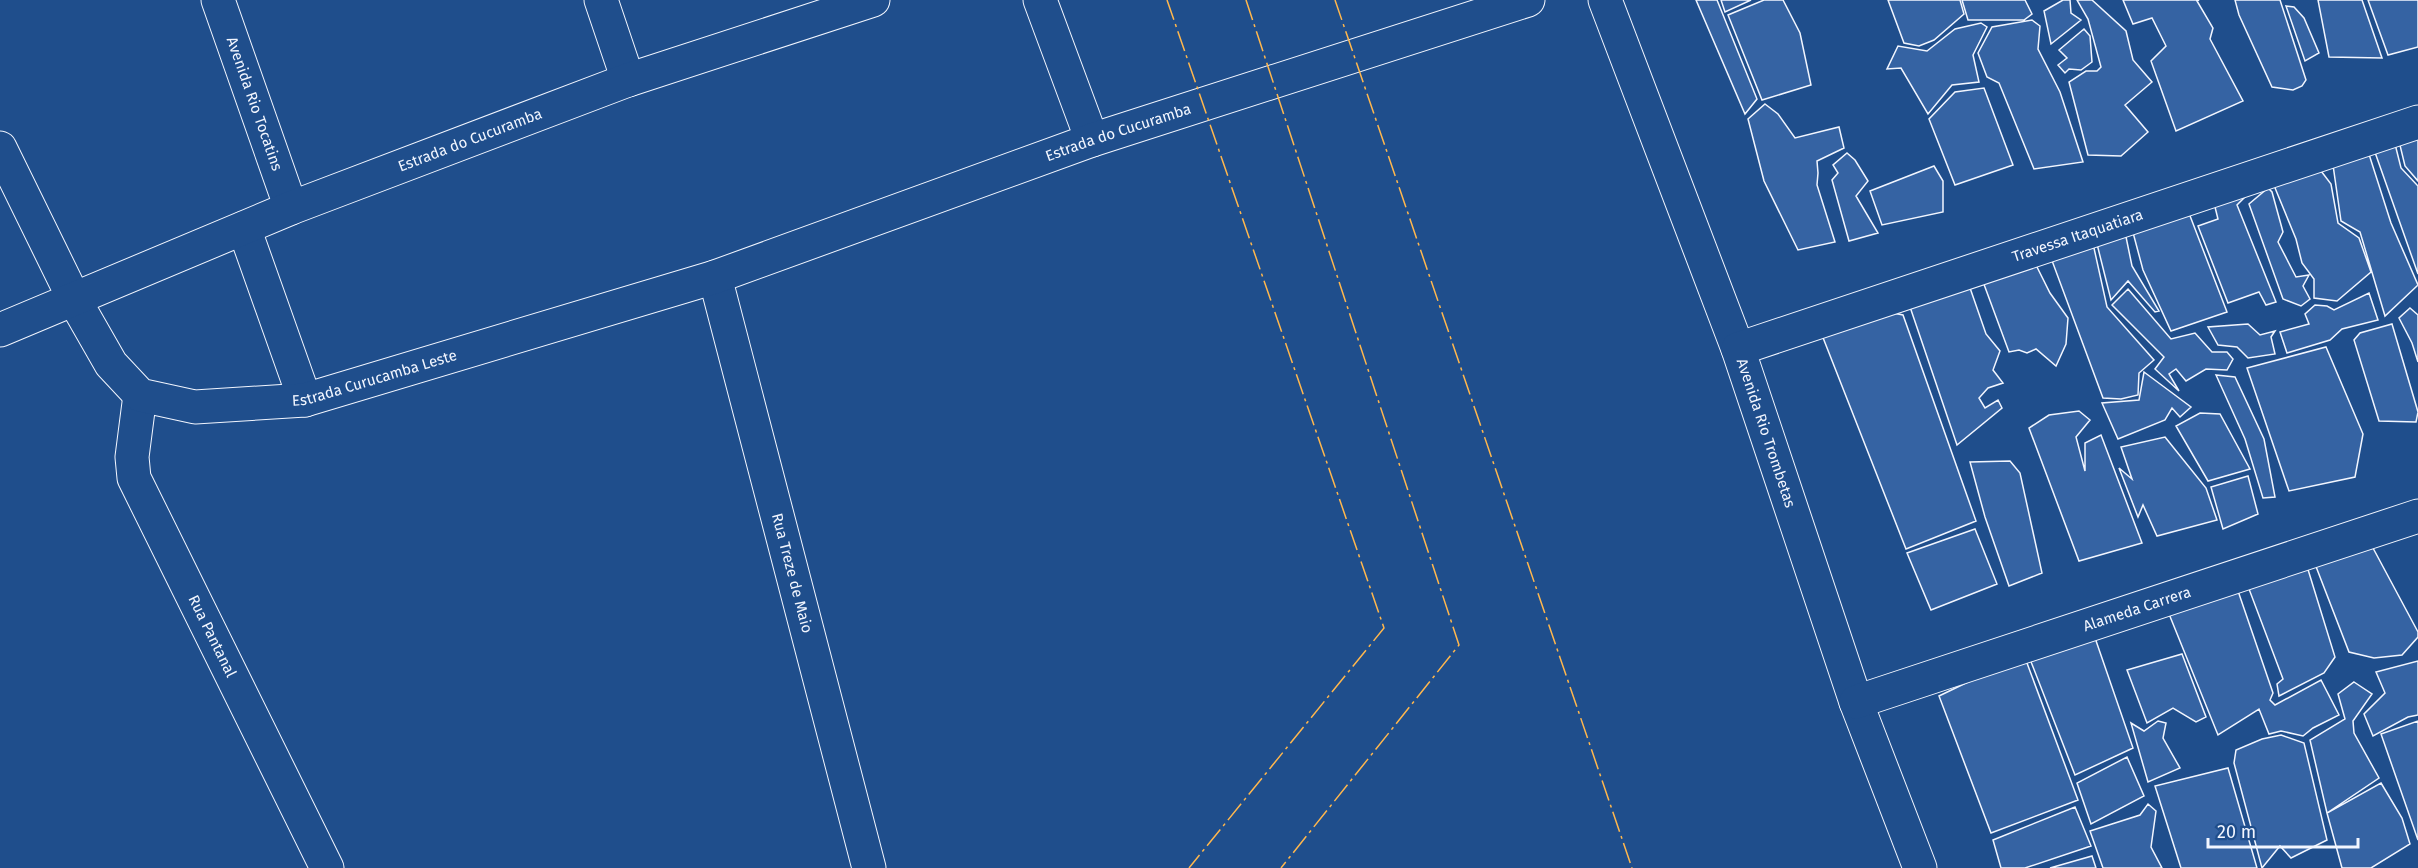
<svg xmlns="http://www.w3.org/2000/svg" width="2418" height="868" viewBox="0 0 2418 868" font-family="'Fira Sans',sans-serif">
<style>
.building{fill:#3563a3;stroke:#f2f6ff;stroke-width:1.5}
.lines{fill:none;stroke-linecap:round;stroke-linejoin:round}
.street-casing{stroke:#f2f6ff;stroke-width:35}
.secondary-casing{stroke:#f2f6ff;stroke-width:35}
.street{stroke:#1f4e8c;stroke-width:33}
.secondary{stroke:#1f4e8c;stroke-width:33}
.power{stroke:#ffb74d;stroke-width:1.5;stroke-dasharray:21 4.5 3 4.5;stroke-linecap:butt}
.labels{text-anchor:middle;stroke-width:4.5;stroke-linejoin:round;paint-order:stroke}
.street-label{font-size:15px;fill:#f2f6ff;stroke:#1f4e8c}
</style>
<rect width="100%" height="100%" fill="#1f4e8c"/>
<path class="building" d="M1696 0H1717L1757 99 1745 114Z
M1721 0H1751L1725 12Z
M1764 0H1783L1800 33 1811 85 1762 100 1728 15Z
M1888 0H1960L1964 14 1934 40 1919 46 1904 43Z
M1962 0H2025L2032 14 2024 20H1968Z
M2063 0H2070L2071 13 2081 20 2051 44 2044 11Z
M2077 0H2092L2126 31 2133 60 2152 82 2125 105 2148 132 2121 156 2088 155 2069 82 2086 71H2097L2101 67 2088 19Z
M2123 0H2199L2197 1 2213 28 2210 39 2243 101 2176 131 2151 61 2166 46 2152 18 2133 24Z
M2235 0H2280L2306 80 2302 86 2293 90 2272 87 2239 15Z
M2318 0H2362L2382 58 2329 57Z
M2368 0H2418V47L2388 55Z
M2286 6 2294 7 2304 18 2319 53 2305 61Z
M2032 20 2040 26 2038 49 2060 92 2083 162 2034 169 1999 83 1987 77 1978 53 1992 27Z
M1981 23 1987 27 1973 55 1979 82 1952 85 1928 114 1901 68 1887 69 1898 46 1927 51 1955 29Z
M2084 29 2090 36 2092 62 2081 70 2069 69 2065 73 2058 65 2067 58 2059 50Z
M1984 88 2013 165 1955 185 1929 119 1955 92Z
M1765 104 1778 114 1795 138 1839 127 1844 148 1817 161 1818 173 1817 185 1835 242 1798 250 1764 181 1748 119Z
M2418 129V181L2405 166 2398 137Z
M2393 136 2401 168 2418 186V274L2371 141Z
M2367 148 2391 223 2418 285 2385 316 2360 232 2341 221 2332 158Z
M1847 153 1855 160 1868 181 1856 196 1878 233 1849 241 1832 180 1838 173 1833 165Z
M1934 166 1943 181V212L1882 225 1870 191Z
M2318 167 2331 184 2338 223 2359 238 2371 272 2337 301 2314 298V279L2302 263 2296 239 2273 183Z
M2268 188 2272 192 2283 232 2278 242 2296 277 2309 275 2303 286 2310 299 2301 306 2283 299 2249 204Z
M2212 195 2246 196 2237 205 2276 302 2266 305 2259 292 2228 303 2198 226 2218 219Z
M2187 208 2227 312 2171 331 2143 270 2131 225Z
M2125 232 2132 266 2159 311 2155 312 2128 281 2111 300 2095 236Z
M2092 239 2107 307 2154 360 2139 373 2138 395 2121 399 2103 398 2051 258Z
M2035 263 2050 293 2068 318 2066 344 2056 366 2036 349 2027 353 2019 350 2009 352 1982 279Z
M1969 285 1986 334 2000 351 1993 370 2003 383 1988 388 1979 398 1985 408 1998 400 2002 408 1957 445 1908 301Z
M2128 289 2171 339 2195 333 2212 352H2227L2233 359 2227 370 2206 369 2186 381 2176 369 2169 374 2179 391 2155 369 2164 357 2112 305Z
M2369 293 2378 320 2342 329 2330 340 2287 353 2280 332 2309 324 2305 314 2315 305 2327 306 2334 310Z
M2410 308 2418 315V362L2412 343 2399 318Z
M1883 311 1903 315 1976 521 1906 549 1820 330Z
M2248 324 2260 335 2275 331 2271 337 2275 354 2248 358 2237 347 2218 345 2208 327Z
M2392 324 2418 412 2416 422 2379 421 2354 340 2360 333Z
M2326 347 2363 434 2355 477 2289 491 2247 368Z
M2144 372 2191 407 2180 417 2172 408 2165 420 2118 439 2102 403 2139 400Z
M2216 375 2235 377 2264 439 2275 497 2263 498 2245 439Z
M2079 411 2090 420 2076 437 2085 471V443L2101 435 2142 543 2079 561 2029 428 2049 415Z
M2200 413 2220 414 2250 469 2208 481 2176 426Z
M2165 437 2206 488 2217 520 2157 536 2143 505 2138 517 2119 468 2132 479 2121 447Z
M2010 461 2020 473 2042 573 2009 586 1985 517 1970 462Z
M2248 476 2258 514 2223 529 2211 487Z
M1975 529 1997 584 1931 610 1907 553Z
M2373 548 2418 632V637L2402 655 2374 658 2349 652 2315 564Z
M2306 563 2335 657 2324 673 2279 696 2277 684 2283 679 2249 589Z
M2237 588 2273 693 2270 700 2275 705 2321 680 2339 715 2313 728 2303 736 2281 731 2269 734 2259 709 2218 735 2167 609Z
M2093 632 2133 748 2075 775 2028 654Z
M2182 654 2206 717 2196 722 2173 708 2147 723 2127 670Z
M2024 655 2078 800 1991 833 1939 696Z
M2418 661V715L2408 717 2373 736 2364 714 2385 693 2376 672Z
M2354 682 2372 694 2353 721 2354 733 2379 778 2327 813 2310 740 2345 719 2338 694Z
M2158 721 2166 723 2163 738 2180 768 2148 782 2131 723 2144 731Z
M2418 721V840L2381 734Z
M2281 735 2304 743 2327 840 2291 858 2280 846 2262 868 2234 763 2236 750 2262 739Z
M2127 757 2144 796 2091 824 2077 783Z
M2228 768 2257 868H2181L2155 786Z
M2381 783 2402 818 2410 844 2371 868H2342L2327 813Z
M2148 804 2156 811 2151 847 2162 868H2103L2090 831 2140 815Z
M2075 807 2091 846 2025 868H2001L1993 840Z
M2092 856 2096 868H2050Z"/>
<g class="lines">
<defs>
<g id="street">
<path id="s1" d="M218 0 291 208"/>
<path d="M601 0 628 80"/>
<path id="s2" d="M1605 0 1738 349 1856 702 1920 868"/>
<path d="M0 148 75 301"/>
<path id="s3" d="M715 277 869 868"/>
<path id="s4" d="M1738 349 2418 122"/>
<path id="s5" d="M140 395 132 457 134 478 327 868"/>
<path id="s6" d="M1856 702 2418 516"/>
</g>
<g id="secondary">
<path d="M1040 0 1092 140"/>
<path d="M244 228 305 400"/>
<path id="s7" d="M75 301 111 364 140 395 195 407 305 400 715 277 1092 140 1528 0"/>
<path id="s8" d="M0 330 291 208 628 80 873 0"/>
</g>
</defs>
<use href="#street" class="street-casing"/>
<use href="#secondary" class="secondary-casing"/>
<use href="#street" class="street"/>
<use href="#secondary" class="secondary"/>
<path class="power" d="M1167 0 1384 628 1189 868
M1246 0 1459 645 1281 868
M1335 0 1632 868"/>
</g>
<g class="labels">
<g class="street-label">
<text dy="5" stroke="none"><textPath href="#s1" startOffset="110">Avenida Rio Tocatins</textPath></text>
<text dy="5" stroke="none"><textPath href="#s7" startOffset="1138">Estrada do Cucuramba</textPath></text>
<text dy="5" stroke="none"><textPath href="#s8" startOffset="507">Estrada do Cucuramba</textPath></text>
<text dy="5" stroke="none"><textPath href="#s4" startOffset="358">Travessa Itaquatiara</textPath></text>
<text dy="5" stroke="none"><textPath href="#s7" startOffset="354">Estrada Curucamba Leste</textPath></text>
<text dy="5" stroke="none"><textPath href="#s2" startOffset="462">Avenida Rio Trombetas</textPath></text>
<text dy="5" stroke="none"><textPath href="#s3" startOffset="306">Rua Treze de Maio</textPath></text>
<text dy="5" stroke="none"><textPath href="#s6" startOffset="296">Alameda Carrera</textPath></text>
<text dy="5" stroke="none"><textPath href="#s5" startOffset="260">Rua Pantanal</textPath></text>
</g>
</g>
<path d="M2208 838v9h150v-9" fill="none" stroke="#f2f6ff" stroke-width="3"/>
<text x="2217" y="838" font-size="18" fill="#f2f6ff" stroke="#1f4e8c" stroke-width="4.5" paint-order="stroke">20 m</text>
</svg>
